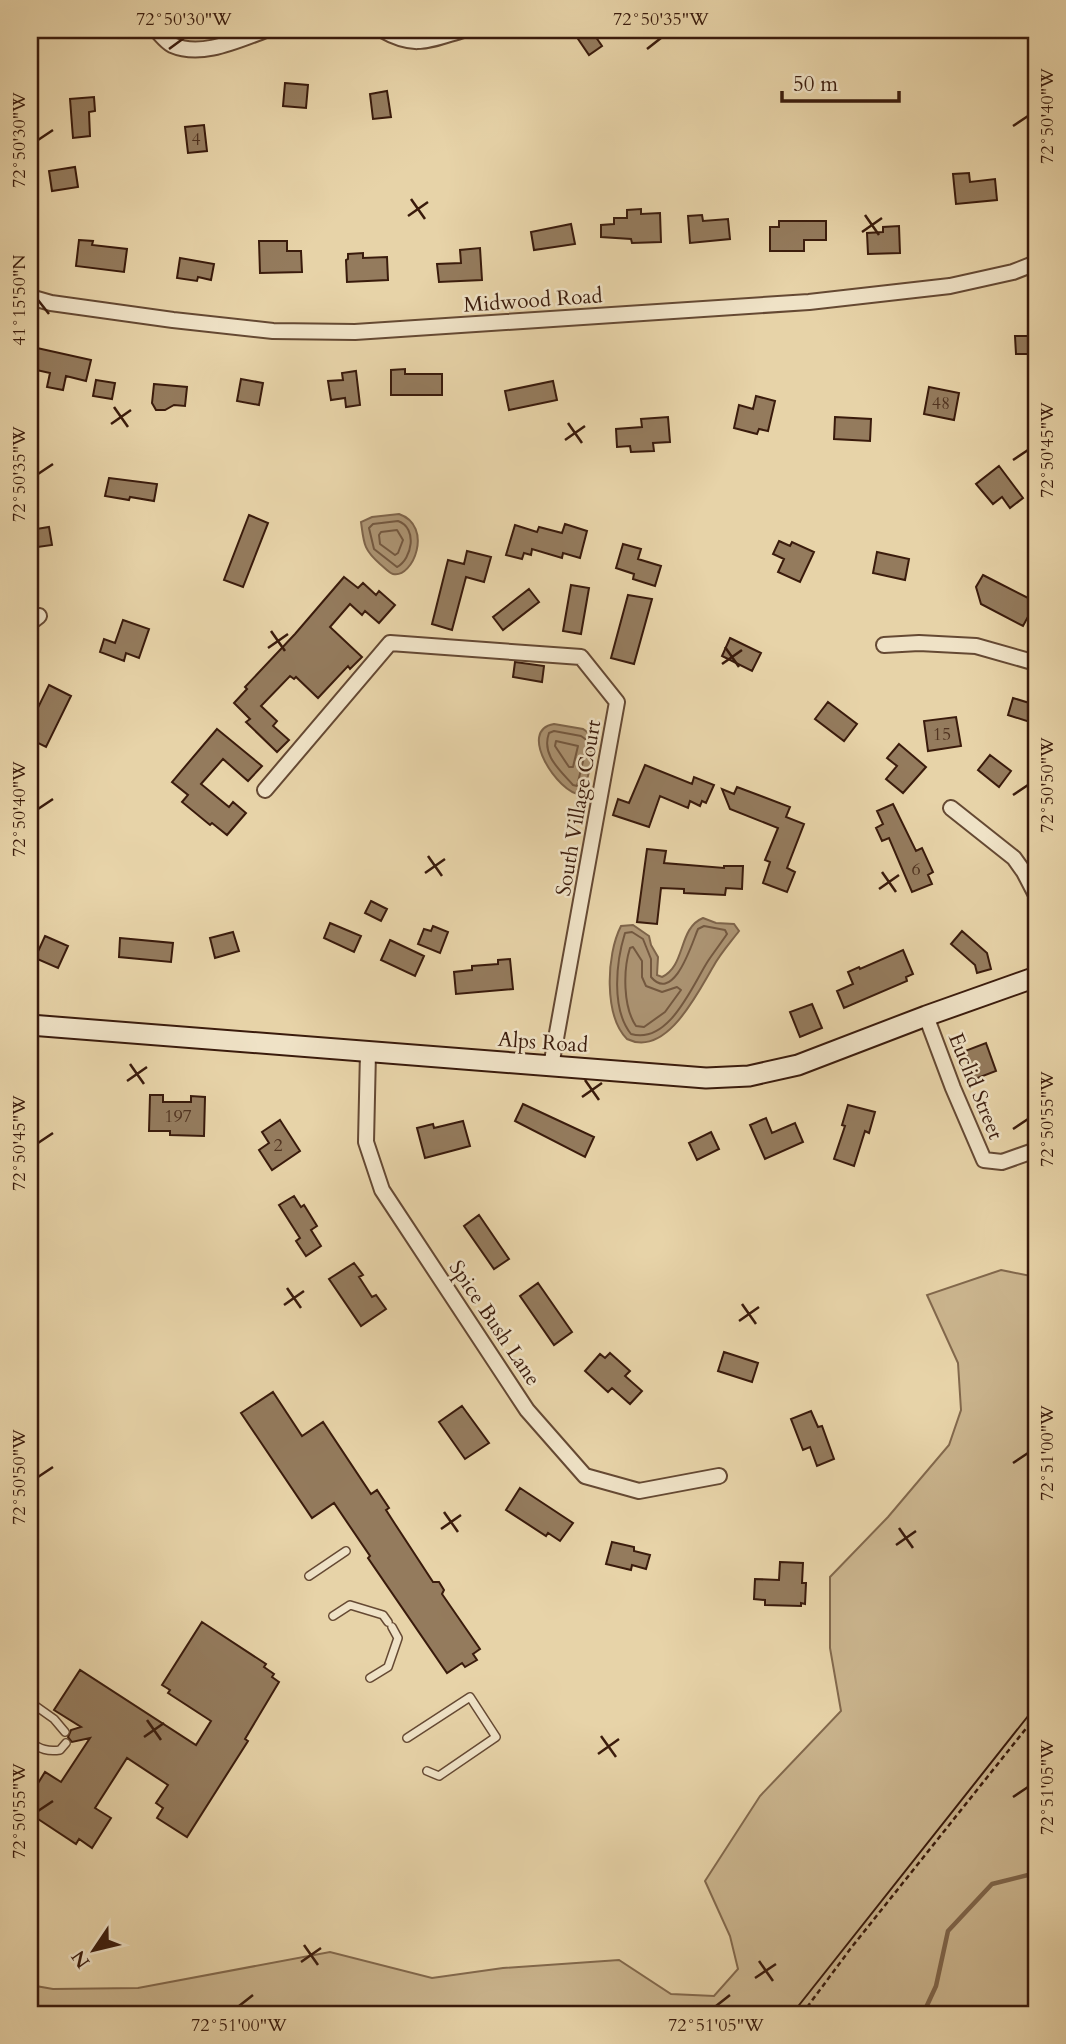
<svg xmlns="http://www.w3.org/2000/svg" width="1066" height="2044" viewBox="0 0 1066 2044" font-family="Cardo,serif">
<style>
.green{fill:#cab48d;stroke:#82684c;stroke-width:2}
.water{fill:#ac9473;stroke:#7e644a;stroke-width:2}
.lines{fill:none;stroke-linecap:round;stroke-linejoin:round}
.shore{stroke:#735840;stroke-width:2}
.stream{stroke:#7e644a;stroke-width:4.5}
.building{fill:#947b5d;stroke:#3a1b0c;stroke-width:2}
.lane-casing{stroke:#654933;stroke-width:10}
.street-casing{stroke:#654933;stroke-width:18}
.secondary-casing{stroke:#3a1b0c;stroke-width:23}
.path{stroke:#3a1b0c;stroke-width:2.5;stroke-dasharray:5 3.5;stroke-linecap:butt}
.lane{stroke:#efe2c6;stroke-width:7}
.street{stroke:#efe2c6;stroke-width:14}
.secondary{stroke:#efe2c6;stroke-width:19}
.tram{stroke:#3a1b0c;stroke-width:2}
.ticks{fill:none;stroke:#3a1b0c;stroke-width:2.5}
.labels{text-anchor:middle;stroke-width:5;stroke-linejoin:round;paint-order:stroke}
.number-label{font-size:18px;fill:#503320}
.street-label{font-size:21px;fill:#3a1b0c;stroke:#efe2c6}
.neatline{fill:none;stroke:#3a1b0c;stroke-width:2.5}
.ticks-label{font-size:18px;text-anchor:middle;fill:#3a1b0c}
</style>
<rect width="100%" height="100%" fill="#e7d3a8"/>
<filter id="stains"><feTurbulence type="fractalNoise" baseFrequency=".00286" numOctaves="4"/><feColorMatrix values="0 0 0 0 .2 0 0 0 0 .09 0 0 0 0 .02 0 0 0 .5 -.17"/></filter>
<radialGradient id="worn" r=".72"><stop offset=".6" stop-color="#630" stop-opacity="0"/><stop offset="1" stop-color="#630" stop-opacity=".3"/></radialGradient>
<path class="green" d="M1001 1270 1036 1277V2014H30V1985L53 1989 138 1988 330 1952 432 1978 503 1968 619 1960 671 1994 714 1996 738 1969 730 1936 705 1881 760 1796 841 1711 830 1648V1577L888 1517 949 1445 961 1410 958 1363 927 1295Z"/>
<path class="water" d="M399 514C434 526 413 579 393 574 389 573 384 567 380 564 363 549 364 543 361 522L372 517Z
M554 724 583 729 597 739 585 788 580 794C559 794 516 730 554 724Z
M703 918 716 923 734 924 739 931C730 943 720 954 713 967 697 994 666 1058 627 1039 604 1016 606 955 621 926L633 925 649 936 651 945 658 957 657 975 662 977C686 966 678 928 703 918Z"/>
<g class="lines">
<path class="shore" d="M398 521C418 528 412 559 397 567L374 549 369 528 373 524Z
M397 530 403 540 398 553 395 555 380 544 379 535 381 532Z
M554 731 581 736 588 741 577 786 573 785C560 770 541 755 549 733Z
M556 741 578 746 573 767H569L555 746Z
M704 926 725 930 727 934C721 943 714 952 708 961 692 986 669 1045 631 1034 611 1009 616 962 625 933L632 932 643 939 651 959V977C674 1004 692 943 698 929Z
M633 947 642 961V977L646 986 662 992 677 987 681 990 665 1012 644 1027 636 1026C623 1007 623 970 630 948Z"/>
<path class="stream" d="M923 2014 936 1986 948 1931 992 1884 1036 1873"/>
</g>
<path class="building" d="M572 30H591L602 46 589 55Z
M285 83 308 85 306 108 283 106Z
M387 91 391 117 373 119 370 94Z
M94 97 95 111 89 112 90 136 73 138 70 99Z
M204 125 207 151 188 153 185 127Z
M75 167 78 187 52 191 49 171Z
M969 173 970 182 995 179 997 200 956 204 953 174Z
M641 209V214L660 213 661 242 632 243 631 239 601 237V225L614 224V218H627V210Z
M702 215 703 221 728 219 730 239 690 243 688 216Z
M779 221H826V240H804V251H770V227H779Z
M571 224 575 244 534 250 531 232Z
M899 226 900 253 868 254 867 233 883 232V227Z
M79 240 93 241 92 245 127 249 124 272 76 266Z
M259 241H287V251H301L302 272 260 273Z
M480 248 482 280 439 282 437 264 461 263 460 250Z
M363 253V258L387 257 388 280 347 282 346 260 348 259V254Z
M180 258 214 264 211 280 198 277 197 281 177 278Z
M1015 336H1036V354H1016Z
M37 348 91 360 86 381 66 376 63 390 47 387 50 373 32 369Z
M405 369V374H442V395H391V370Z
M356 371 360 405 346 407 345 398 331 400 328 381 343 380 342 373Z
M241 379 263 383 259 405 237 401Z
M96 380 115 383 112 399 93 396Z
M553 381 557 400 509 410 505 391Z
M154 384 187 387 185 406 174 405 165 410H156L152 403Z
M929 387 959 393 954 420 924 414Z
M756 396 775 401 768 431 759 429 757 434 734 428 739 405 753 409Z
M668 417 670 442 653 443 654 451 631 452 630 446 617 447 616 429 642 427 641 419Z
M835 417 871 419 870 441 834 439Z
M999 466 1023 498 1010 508 1002 497 993 504 976 484Z
M109 478 157 484 154 501 130 497 129 500 105 496Z
M249 515 268 523 243 587 224 580Z
M565 524 587 531 580 558 563 553 562 558 532 549 531 555 524 553 522 559 506 555 515 525 537 532 539 527 562 533Z
M49 527 52 545 30 548V530Z
M779 541 790 546 792 542 814 552 800 582 778 572 784 559 773 554Z
M623 544 641 549 638 559 661 566 655 586 633 579 634 574 616 568Z
M467 551 491 557 484 582 466 577 452 630 432 624 448 560 464 564Z
M877 552 909 559 905 580 873 573Z
M983 575 1036 602 1023 626 981 604 976 587Z
M344 577 358 588 363 583 376 595 379 591 395 605 379 623 365 611 362 615 350 604 330 627 362 657 350 669 348 666 318 698 296 677 294 679 290 676 261 706 277 721 273 726 289 740 277 752 246 722 250 719 234 703 247 689 245 687 295 634Z
M571 585 589 588 581 634 563 631Z
M529 589 539 602 503 630 493 617Z
M628 595 652 599 634 664 611 658Z
M123 620 149 629 139 658 126 653 124 661 100 652 104 639 115 643Z
M730 638 761 653 752 671 722 656Z
M515 662 544 666 542 682 513 677Z
M49 685 71 696 46 747 30 739V724Z
M1013 698 1036 705V720L1031 718 1030 722 1008 715Z
M828 702 857 724 844 741 815 719Z
M956 717 961 746 928 751 924 721Z
M217 729 262 766 248 781 223 759 201 784 229 807 233 802 246 813 227 835 212 823 210 825 182 802 188 795 172 782Z
M899 744 926 767 903 793 886 779 897 766 887 758Z
M990 755 1011 771 999 787 978 770Z
M645 765 692 784 694 777 714 785 706 803 702 801 700 806 690 801 688 808 660 796 649 827 613 815 618 799 629 803Z
M737 787 790 807 786 817 804 824 787 868 795 872 787 892 763 883 770 862 765 860 778 828 730 809 722 789 734 794Z
M893 804 916 851 922 848 933 872 928 875 932 884 912 892 889 838 882 841 876 828 883 824 877 811Z
M647 849 666 851 664 863 724 868V866H743L742 889 726 888 725 895 684 893V889L661 888 657 924 637 922Z
M371 901 387 909 381 921 365 913Z
M330 923 361 936 354 952 324 938Z
M433 926 448 932 440 953 418 944 424 929 431 931Z
M962 931 987 953 991 969 977 973 975 965 951 944Z
M233 932 239 951 215 958 210 938Z
M45 936 68 946 58 968 35 958Z
M120 938 173 943 171 962 119 957Z
M390 940 424 956 415 976 381 960Z
M903 950 913 974 906 977 907 981 844 1008 837 991 853 984 848 972 859 967 860 969Z
M510 959 513 989 456 994 454 972 472 970V966L498 964V960Z
M812 1004 822 1028 800 1037 790 1012Z
M986 1043 996 1071 975 1079 965 1051Z
M150 1095H163V1102H191V1096L205 1097 204 1136 170 1135V1131H149Z
M523 1104 594 1137 585 1157 515 1121Z
M848 1105 875 1112 869 1133 865 1131 854 1166 834 1159 845 1126 842 1125Z
M766 1118 772 1133 795 1123 803 1142 765 1159 750 1125Z
M280 1120 300 1151 272 1170 259 1150 269 1143 262 1132Z
M463 1121 470 1146 425 1158 417 1128 433 1124 434 1128Z
M711 1132 719 1149 697 1160 689 1143Z
M294 1196 301 1207 304 1205 317 1226 311 1230 321 1246 306 1256 296 1241 300 1238 279 1205Z
M479 1215 509 1259 494 1269 464 1226Z
M354 1263 363 1275 359 1277 372 1297 376 1295 386 1309 361 1326 329 1279Z
M538 1283 572 1332 554 1345 520 1296Z
M724 1352 758 1363 752 1382 718 1371Z
M610 1353 630 1371 625 1376 642 1391 630 1404 612 1388 608 1392 585 1371 600 1354 605 1358Z
M273 1392 302 1436 323 1422 371 1494 377 1490 389 1508 386 1510 395 1524 433 1582H439L444 1590 442 1594 480 1649 473 1654 477 1660 465 1667 462 1663 447 1673 368 1558 370 1556 334 1503 312 1518 241 1413Z
M462 1406 489 1443 465 1459 439 1422Z
M811 1411 818 1427 822 1426 834 1459 817 1466 810 1447 803 1450 791 1419Z
M520 1488 573 1523 560 1541 548 1533 546 1536 506 1510Z
M612 1542 634 1547V1551L650 1555 646 1569 632 1565 631 1570 606 1564Z
M780 1562 803 1563 802 1583H806L805 1604 801 1603V1606L765 1605V1600L754 1599 755 1579 779 1580Z
M202 1622 266 1664 264 1667 274 1674 272 1677 279 1682 245 1739 248 1741 187 1837 157 1818 163 1808 156 1803 168 1785 127 1758 95 1808 111 1818 92 1848 79 1839 76 1844 35 1817 38 1812 30 1807V1796L45 1772 61 1782 90 1738 72 1742 68 1737 71 1730 81 1727 54 1710 80 1670 196 1745 211 1721 168 1693 170 1690 162 1685Z"/>
<g class="lines">
<defs>
<path id="lane" d="M309 1576 346 1551
M333 1616 350 1605 383 1615 388 1622
M370 1678 388 1667 398 1638 392 1627
M30 1702 54 1719 65 1732
M407 1738 470 1697 496 1737 439 1776 427 1771
M30 1742C40 1749 48 1752 60 1750L66 1743"/>
<path id="street" d="M156 30C161 35 166 42 172 45 202 58 238 40 266 30
M382 30C415 49 429 40 463 30
M30 297 51 303 173 320 273 331 355 332 809 302 950 286 1013 272 1036 263
M30 623 39 616
M884 645 919 643 976 646 1036 663
M265 790 390 643 581 657 617 702 551 1066
M951 808 1014 858 1024 872 1036 895
M926 1016 953 1088 984 1160 1002 1162 1036 1150
M368 1052 366 1142 382 1190 527 1410 585 1476 639 1491 719 1476"/>
<path id="secondary" d="M30 1025 706 1078 749 1076 798 1065 926 1016 1036 977"/>
</defs>
<use href="#lane" class="lane-casing"/>
<use href="#street" class="street-casing"/>
<use href="#secondary" class="secondary-casing"/>
<path class="path" d="M802 2014 851 1948 1036 1716"/>
<use href="#lane" class="lane"/>
<use href="#street" class="street"/>
<use href="#secondary" class="secondary"/>
<path class="tram" d="M792 2014 1036 1706"/>
</g>
<path class="ticks" d="M169 49 184 38M647 49 661 38M1013 126 1028 116M38 140 53 130M411 199 425 219M865 215 879 235M408 216 428 202M862 232 882 218M38 300 49 314M114 407 128 427M568 423 582 443M111 424 131 410M565 440 585 426M1013 460 1028 450M38 474 53 464M271 631 285 651M725 647 739 667M268 648 288 634M722 664 742 650M1013 795 1028 785M38 809 53 799M428 856 442 876M882 872 896 892M425 873 445 859M879 889 899 875M130 1064 144 1084M585 1080 599 1100M127 1081 147 1067M582 1097 602 1083M1013 1129 1028 1119M38 1143 53 1133M287 1288 301 1308M742 1304 756 1324M284 1305 304 1291M739 1321 759 1307M1013 1463 1028 1453M38 1477 53 1467M444 1512 458 1532M899 1528 913 1548M441 1529 461 1515M896 1545 916 1531M147 1720 161 1740M601 1736 616 1757M144 1737 164 1723M598 1754 619 1739M1013 1797 1028 1787M38 1811 53 1801M304 1945 318 1965M759 1961 773 1981M301 1962 321 1948M755 1978 776 1964M239 2006 253 1995M716 2006 730 1995"/>
<g class="labels">
<g class="number-label">
<text x="196" y="145">4</text>
<text x="941" y="409">48</text>
<text x="942" y="740">15</text>
<text x="916" y="875">6</text>
<text x="178" y="1122">197</text>
<text x="278" y="1151">2</text>
</g>
<g class="street-label">
<text transform="translate(533 300) rotate(-4)" y="7">Midwood Road</text>
<text transform="translate(578 808) rotate(-80)" y="7">South Village Court</text>
<text transform="translate(543 1042) rotate(4)" y="7">Alps Road</text>
<text transform="translate(976 1086) rotate(68)" y="7">Euclid Street</text>
<text transform="translate(495 1323) rotate(56)" y="7">Spice Bush Lane</text>
</g>
</g>
<rect width="1066" height="2044" fill="none" stroke="#e7d3a8" stroke-width="77"/>
<g transform="translate(94 1950) rotate(235)" stroke="#efe2c6" stroke-width="5" paint-order="stroke">
<path d="M0-5L12 26L0 18L-12 26Z" fill="#3a1b0c"/>
<text y="-10" font-size="19" font-weight="bold" text-anchor="middle" fill="#3a1b0c">N</text>
</g>
<path d="M782 91v10h117v-10" fill="none" stroke="#3a1b0c" stroke-width="3.5"/>
<text x="793" y="91" font-size="21" fill="#3a1b0c" stroke="#efe2c6" stroke-width="5" paint-order="stroke">50 m</text>
<rect x="38" y="38" width="990" height="1968" class="neatline"/>
<g class="ticks-label">
<text x="184" y="25">72°50'30"W</text>
<text x="661" y="25">72°50'35"W</text>
<text transform="translate(1047 116) rotate(-90)" y="6">72°50'40"W</text>
<text transform="translate(19 140) rotate(-90)" y="6">72°50'30"W</text>
<text transform="translate(19 300) rotate(-90)" y="6">41°15'50"N</text>
<text transform="translate(1047 450) rotate(-90)" y="6">72°50'45"W</text>
<text transform="translate(19 474) rotate(-90)" y="6">72°50'35"W</text>
<text transform="translate(1047 785) rotate(-90)" y="6">72°50'50"W</text>
<text transform="translate(19 809) rotate(-90)" y="6">72°50'40"W</text>
<text transform="translate(1047 1119) rotate(-90)" y="6">72°50'55"W</text>
<text transform="translate(19 1143) rotate(-90)" y="6">72°50'45"W</text>
<text transform="translate(1047 1453) rotate(-90)" y="6">72°51'00"W</text>
<text transform="translate(19 1477) rotate(-90)" y="6">72°50'50"W</text>
<text transform="translate(1047 1787) rotate(-90)" y="6">72°51'05"W</text>
<text transform="translate(19 1811) rotate(-90)" y="6">72°50'55"W</text>
<text x="239" y="2031">72°51'00"W</text>
<text x="716" y="2031">72°51'05"W</text>
</g>
<rect width="100%" height="100%" filter="url(#stains)"/>
<rect width="100%" height="100%" fill="url(#worn)"/>
</svg>
